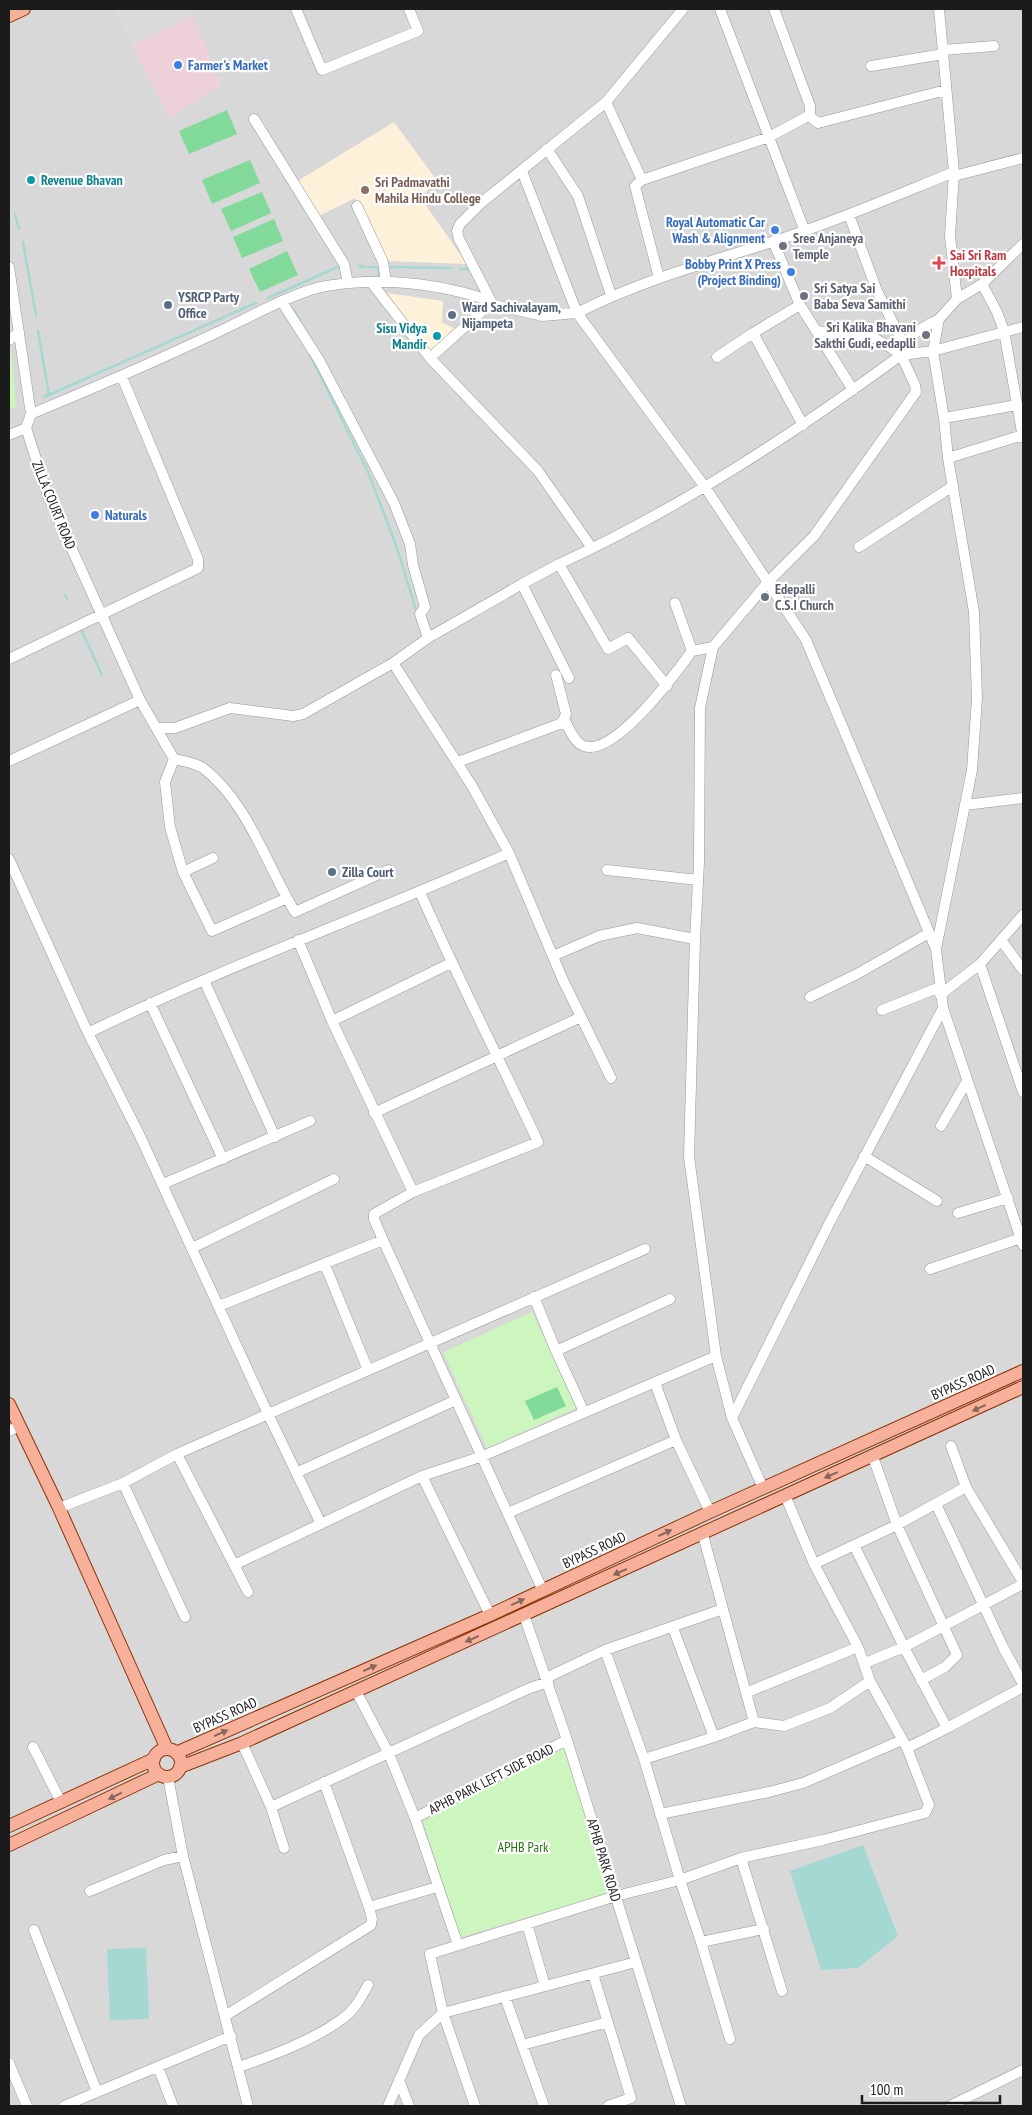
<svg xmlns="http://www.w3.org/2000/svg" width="1032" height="2115" viewBox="0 0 1032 2115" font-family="'PT Sans Narrow',sans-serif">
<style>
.residential{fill:#d9d8d8}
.commercial{fill:#edd0d8}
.education{fill:#fdf1d9}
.park{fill:#ccf6be}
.pitch{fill:#81d99a}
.parking{fill:#dbdbdb}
.water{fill:#a3d8d3}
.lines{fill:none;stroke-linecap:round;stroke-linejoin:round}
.stream{stroke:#a3d8d3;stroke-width:2.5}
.minor-casing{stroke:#989898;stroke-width:11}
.major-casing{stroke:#8b3407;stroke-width:14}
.minor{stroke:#fff;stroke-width:10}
.major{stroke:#f7b19b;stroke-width:12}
.oneway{fill:#89665b}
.shop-dot{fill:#3f7fe0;stroke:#fff;stroke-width:2}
.culture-dot{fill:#0f9aa8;stroke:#fff;stroke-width:2}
.education-dot{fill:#8d6e63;stroke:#fff;stroke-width:2}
.worship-dot{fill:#6b7280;stroke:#fff;stroke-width:2}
.health-dot{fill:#e0444e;stroke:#fff;stroke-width:2}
.service-dot{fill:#5c6f8a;stroke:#fff;stroke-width:2}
.labels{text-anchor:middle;stroke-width:4.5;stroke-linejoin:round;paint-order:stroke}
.shop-label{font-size:14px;font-weight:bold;fill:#366cbe;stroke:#fff;text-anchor:start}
.culture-label{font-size:14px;font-weight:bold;fill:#0d838f;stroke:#fff;text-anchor:start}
.education-label{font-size:14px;font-weight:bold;fill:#785e54;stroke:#fff;text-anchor:start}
.worship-label{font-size:14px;font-weight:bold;fill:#5b616d;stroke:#fff;text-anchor:start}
.health-label{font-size:14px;font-weight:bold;fill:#be3a42;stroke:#fff;text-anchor:start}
.service-label{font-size:14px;font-weight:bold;fill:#4e5e75;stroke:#fff;text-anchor:start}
.street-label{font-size:14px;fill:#1b1b1b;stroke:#fff}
.park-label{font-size:14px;fill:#287210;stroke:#fff}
</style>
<rect width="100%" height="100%" fill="#ece5e1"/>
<path class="residential" d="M9 9H1023V2106H9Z"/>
<path class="commercial" d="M114 9H191L221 86 169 118Z"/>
<path class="education" d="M394 122 438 182 420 197 467 264 386 261 355 198 317 217 296 182Z
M387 293 443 301 442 322 457 330 430 350Z"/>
<path class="park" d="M11 349 16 406 9 410V351Z
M532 1312 576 1408 487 1448 443 1352Z
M564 1748 609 1893 461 1937 423 1821Z"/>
<path class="pitch" d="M227 110 237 134 189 154 179 131Z
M250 160 260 183 212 204 202 180Z
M262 192 271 213 231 231 221 209Z
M274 219 283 241 242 258 233 237Z
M287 251 298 275 260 292 249 269Z
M557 1387 566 1406 534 1420 525 1401Z"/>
<path class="parking" d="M114 9H191L194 16 132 45Z"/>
<path class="water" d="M863 1845 898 1936 858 1968 821 1970 790 1871Z
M146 1948 149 2019 110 2020 107 1949Z"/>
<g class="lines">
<path class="stream" d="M15 214 19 229
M23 242 36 316
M359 266 366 267
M369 267H378
M378 267 379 278
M389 267 451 268
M460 269H467
M268 298 340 266
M294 310 300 321
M38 331 49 395
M309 353 368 472 396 545 417 613
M44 397 256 303
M65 595 67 599
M82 631 102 675"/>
<defs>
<path id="minor" d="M296 9 322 70 418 31 409 9
M683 9 606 102 642 180 769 137 810 115V106L774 9
M720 9 804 229
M939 9 954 172 950 236 957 299 939 319 933 351 944 418 948 458 974 612 977 698 972 770 936 949 943 1008 1023 1245
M943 50 994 46
M871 66 943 54
M809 116 818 123 946 90
M254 119 344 264 348 283
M547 149 578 196 611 295
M522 171 577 313C643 279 714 261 784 238 842 219 897 195 954 172
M954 176 1023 158
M642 180 635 186 659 278
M357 206 383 262 386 282
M849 215 877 291 903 343
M773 241 800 305 853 390
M9 267 31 414 26 428 48 496 140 700 174 759 165 782 170 827 183 872 212 931 287 898
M371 282 430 358 538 471 592 548
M982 284 997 312 1004 331 1023 438
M957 299 982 284 1023 244
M491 301 459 239 457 231 460 224 481 203 606 102
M282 302 319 360 394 503 410 544 413 565 425 607 420 614 428 638
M753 333 800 305
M9 340 19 332
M901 355 933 351 1023 327
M717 357 753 333 803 425
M430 358 490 304
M31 414C94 388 156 361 218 332 248 318 296 291 326 286 382 277 438 283 491 301L490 304 543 316 577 313 705 487 806 640 936 949
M944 418 1017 405
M9 435 26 428
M948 458 1023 435
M859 547 953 486
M559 564C681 508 793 434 901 355 905 334 922 329 939 319
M675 603 692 651 713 647
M9 659 198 568V559L122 377
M393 663 472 786 509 853 563 980 611 1078
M569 678 522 584 559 564 608 649 628 638 667 686
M564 719C569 728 574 743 584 746 614 757 676 673 692 651
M157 728H175L230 708 293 716 303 714 393 663 428 638 522 584
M174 759C183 761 196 763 203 768 247 801 267 866 295 912L388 870
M9 761 140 700
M458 762 562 723 566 714 556 675
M965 805 1023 798
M9 859 88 1033 139 1134 268 1414 321 1524
M607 870 698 880
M183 872 213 858
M298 940 332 1021 413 1192 538 1142C499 1058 457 977 420 892
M1001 940 1023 970
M553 956 599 936 637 928 695 939
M980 964 1023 1092
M204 980 275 1137
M940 995 980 964 1023 915
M810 997 857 974 929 933
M150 1003 223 1159
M882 1010 940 987
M332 1021 451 963
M88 1033C225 966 369 915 509 853
M374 1113 581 1017
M941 1126 967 1081
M864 1156 937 1201
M163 1184 310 1121
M958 1213 1008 1198
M383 1240 543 1591
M192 1248 334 1179
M325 1265 368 1370
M930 1269 1021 1238
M534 1297 556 1351 670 1299
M219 1306 383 1240 374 1219V1214L413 1192
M556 1351 584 1412
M655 1383 676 1440
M732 1418 830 1222 943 1008
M9 1431 19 1426
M951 1446 966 1487
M177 1454 248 1592
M873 1457 897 1525 957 1655 945 1667 921 1680
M298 1472 456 1400
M123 1483 185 1617
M763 1488 732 1418 716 1356 689 1157 695 939 699 862 700 708 713 647 768 582 814 536 916 392 915 385 901 355 888 346 874 338 817 331
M936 1504 1003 1647 1023 1684
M59 1508 123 1483 177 1454 645 1249
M508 1513 676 1440 710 1512
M703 1535 723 1609
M854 1545 904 1647 1023 1584
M814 1564 897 1525 966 1487 1023 1582
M234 1565 422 1476
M490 1615 422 1476 483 1456 716 1356
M524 1615 567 1740 681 2106
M673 1628 714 1737
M865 1663 904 1647 947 1728 1023 1687
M546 1678 605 1650 723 1609 754 1722 714 1737 644 1759 605 1650
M356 1691 389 1754 415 1818 458 1945
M748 1692 858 1647
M754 1722 784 1726 830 1708 870 1681
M242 1743 271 1807 284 1848
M33 1747 61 1802
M907 1748 947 1728
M644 1759 680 1880 741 1858 782 1991
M168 1777 183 1856 248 2106
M271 1807 530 1688 548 1682
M660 1814 769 1792 803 1783 902 1740
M415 1818 567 1740
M741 1858 823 1840 925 1813 929 1805 907 1748 870 1681 858 1647 814 1564 785 1495
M90 1891 164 1860 183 1856
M369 1907 437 1887
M527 1924 545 1986
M34 1930 97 2092
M593 1974 631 2098 608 2106
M505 1997 544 2106
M225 2016 371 1925 372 1919 369 1907 324 1782
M730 2039 701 1942 764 1929
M522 2045 608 2022
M9 2063 27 2106
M158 2067 173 2106
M239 2067C273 2055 312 2041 342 2019 354 2011 361 1998 368 1985
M399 2080 409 2106
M64 2106 231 2036
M388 2106 419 2035 443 2013 430 1954 616 1896 680 1880 701 1942
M475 2106 443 2013 636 1962
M950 2106 1023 2070"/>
<path id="major" d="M9 16 24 9
M9 1404 59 1508 167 1749
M153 1763a14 14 0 1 1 28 0a14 14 0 1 1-28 0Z
M176 1753 490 1615 710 1512 1023 1371
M180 1767 242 1743 1023 1387
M9 1826 154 1759
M9 1845 159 1774"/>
</defs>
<use href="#minor" class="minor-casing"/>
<use href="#major" class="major-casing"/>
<use href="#minor" class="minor"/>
<use href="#major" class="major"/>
</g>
<defs><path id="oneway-solid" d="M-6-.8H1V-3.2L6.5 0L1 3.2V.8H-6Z" transform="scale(1.25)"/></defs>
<g class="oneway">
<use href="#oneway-solid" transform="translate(979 1408) rotate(155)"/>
<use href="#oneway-solid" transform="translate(831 1475) rotate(157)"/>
<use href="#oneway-solid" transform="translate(665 1533) rotate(-25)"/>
<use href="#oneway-solid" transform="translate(620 1572) rotate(156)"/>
<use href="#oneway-solid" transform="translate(518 1602) rotate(-25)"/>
<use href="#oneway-solid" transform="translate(472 1639) rotate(156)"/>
<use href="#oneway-solid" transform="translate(370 1668) rotate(-24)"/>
<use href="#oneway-solid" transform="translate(221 1733) rotate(-24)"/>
<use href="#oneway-solid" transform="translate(115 1796) rotate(154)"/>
</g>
<g class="shop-dot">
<circle cx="178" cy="65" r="5"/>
<circle cx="775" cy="230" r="5"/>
<circle cx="791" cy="272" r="5"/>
<circle cx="95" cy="515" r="5"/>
</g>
<g class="culture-dot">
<circle cx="31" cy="180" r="5"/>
<circle cx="437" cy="336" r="5"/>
</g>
<circle class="education-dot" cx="365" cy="190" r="5"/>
<g class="worship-dot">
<circle cx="783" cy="246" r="5"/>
<circle cx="804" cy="296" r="5"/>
<circle cx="926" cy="335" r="5"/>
<circle cx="765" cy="597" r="5"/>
</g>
<path class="health-dot" d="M936.5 255.5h5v5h5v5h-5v5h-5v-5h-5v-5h5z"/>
<g class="service-dot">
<circle cx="168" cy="305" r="5"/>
<circle cx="452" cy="315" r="5"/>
<circle cx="332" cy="872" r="5"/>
</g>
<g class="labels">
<g class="shop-label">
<text x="188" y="70">Farmer's Market</text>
<text x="765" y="227" text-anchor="end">Royal Automatic Car<tspan x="765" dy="16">Wash &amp; Alignment</tspan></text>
<text x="781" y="269" text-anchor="end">Bobby Print X Press<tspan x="781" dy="16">(Project Binding)</tspan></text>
<text x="105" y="520">Naturals</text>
</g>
<g class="culture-label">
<text x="41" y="185">Revenue Bhavan</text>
<text x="427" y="333" text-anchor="end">Sisu Vidya<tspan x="427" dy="16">Mandir</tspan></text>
</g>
<g class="education-label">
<text x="375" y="187">Sri Padmavathi<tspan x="375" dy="16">Mahila Hindu College</tspan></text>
</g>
<g class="worship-label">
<text x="793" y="243">Sree Anjaneya<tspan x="793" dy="16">Temple</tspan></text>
<text x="814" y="293">Sri Satya Sai<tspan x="814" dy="16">Baba Seva Samithi</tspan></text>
<text x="916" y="332" text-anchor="end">Sri Kalika Bhavani<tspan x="916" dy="16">Sakthi Gudi, eedaplli</tspan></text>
<text x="775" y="594">Edepalli<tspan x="775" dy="16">C.S.I Church</tspan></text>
</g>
<g class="health-label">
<text x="950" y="260">Sai Sri Ram<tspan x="950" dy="16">Hospitals</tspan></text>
</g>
<g class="service-label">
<text x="178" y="302">YSRCP Party<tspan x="178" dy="16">Office</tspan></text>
<text x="462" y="312">Ward Sachivalayam,<tspan x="462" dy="16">Nijampeta</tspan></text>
<text x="342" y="877">Zilla Court</text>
</g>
<g class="street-label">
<text transform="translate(54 505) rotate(68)" y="5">ZILLA COURT ROAD</text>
<text transform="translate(963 1382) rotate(-24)" y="5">BYPASS ROAD</text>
<text transform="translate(594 1550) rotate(-25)" y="5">BYPASS ROAD</text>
<text transform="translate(225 1715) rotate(-24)" y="5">BYPASS ROAD</text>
<text transform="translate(491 1779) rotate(-27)" y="5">APHB PARK LEFT SIDE ROAD</text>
<text transform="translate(604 1860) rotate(73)" y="5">APHB PARK ROAD</text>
</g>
<g class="park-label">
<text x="523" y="1852">APHB Park</text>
</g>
</g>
<rect width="1032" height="2115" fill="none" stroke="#1b1b1b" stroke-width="20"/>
<path d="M862 2095v8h138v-8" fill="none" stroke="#1b1b1b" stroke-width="2.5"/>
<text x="870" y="2095" font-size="15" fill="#1b1b1b" stroke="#ffffff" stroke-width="4" paint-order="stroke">100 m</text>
</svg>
